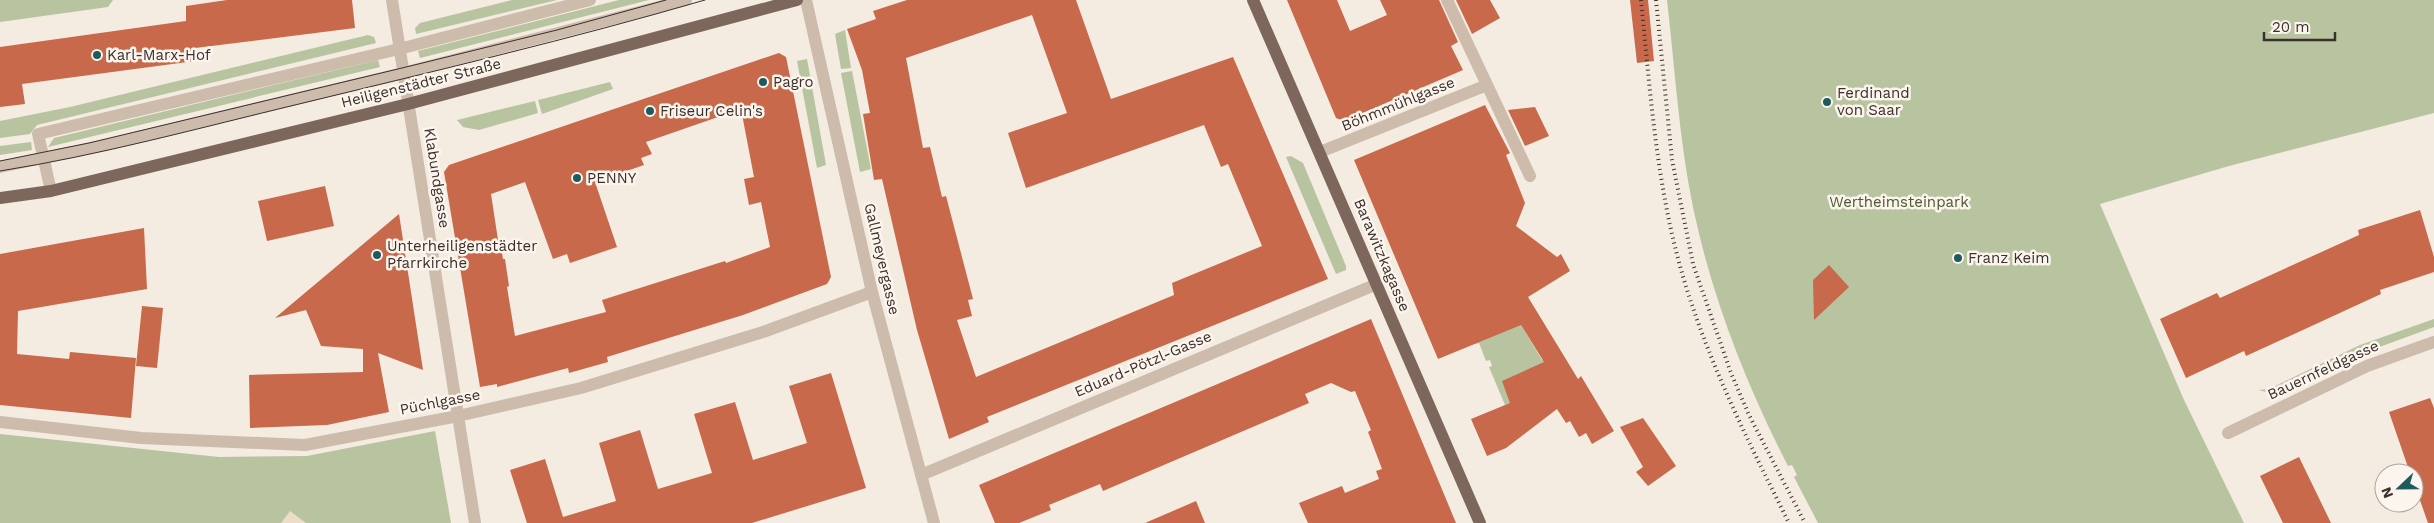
<svg xmlns="http://www.w3.org/2000/svg" width="2434" height="523" viewBox="0 0 2434 523" font-family="'Work Sans',sans-serif">
<style>
.green{fill:#b8c4a0}
.plaza{fill:#ecdcc8}
.building{fill:#c8694b;fill-rule:evenodd}
.lines{fill:none;stroke-linecap:round;stroke-linejoin:round}
.minor{stroke:#cdbbac;stroke-width:12}
.major{stroke:#7d675c;stroke-width:12}
.tram{stroke:#3b302b;stroke-width:1}
.rail{stroke:#3b302b;stroke-width:4;stroke-dasharray:1 4;stroke-linecap:butt}
.poi-dot{fill:#1f5a5e;stroke:#fbf5ee;stroke-width:2}
.labels{text-anchor:middle;stroke-width:5;stroke-linejoin:round;paint-order:stroke}
.poi-label{font-size:15px;fill:#3b302b;stroke:#fbf5ee;text-anchor:start}
.street-label{font-size:15px;fill:#3b302b;stroke:#fbf5ee}
.park-label{font-size:15px;fill:#4a5a2e;stroke:#fbf5ee}
</style>
<rect width="100%" height="100%" fill="#f4ebe1"/>
<path class="green" d="M0 0H113L108 7 0 22Z
M512 0H557L416 34 415 28 420 23Z
M619 0H649L420 58 418 51Z
M1667 0H2434V113L2229 166 2100 204 2184 400 2244 523H1818L1794 477 1797 475 1792 465 1788 466C1746 384 1712 298 1693 207 1679 139 1675 69 1667 0Z
M845 30 851 68 841 69 835 34Z
M368 35 374 37 376 43 37 125 30 134 0 138V121L70 107Z
M807 59 826 165 817 168 797 61Z
M378 60 380 67 48 147 54 138Z
M852 71 871 169 860 172 841 73Z
M610 82 613 89 542 114 538 100Z
M535 101 538 113 479 130 463 127 457 120Z
M31 142 32 150 0 155V146Z
M1291 156 1303 163 1346 266V270L1336 274 1286 157Z
M1462 311 1521 325 1542 360 1547 358 1548 360 1511 403 1505 405 1489 367 1492 366 1490 360 1486 361 1479 343 1476 344Z
M2434 319V327L2363 353 2275 395 2259 390 2269 389 2360 345Z
M435 431 451 523H0V434L219 457 307 456Z"/>
<path class="plaza" d="M290 511 306 523H281Z"/>
<path class="building" d="M227 0H352L355 28 195 48V61L22 84 25 104 0 107V47L186 21V6Z
M907 0H1076L1111 99 1233 57 1328 279 987 417 989 422 949 439 917 330 882 179 874 180 863 114 870 113 862 70 847 29 876 19 873 11ZM1032 15 1067 113 1008 133 1026 188 1204 125 1221 167 1228 164 1262 246 1172 283 1174 295 976 377 957 320 972 316 968 300 973 299 946 196 942 197 930 147 923 148 906 58Z
M1287 0H1337L1350 31 1387 15 1380 0H1439L1458 42 1451 46 1463 70 1344 121 1336 118Z
M1456 0H1490L1500 18 1472 34Z
M1630 0H1648L1654 61 1637 63Z
M779 53 786 57 831 277 827 284 743 315 607 357 608 362 569 373 568 368 497 387V384L480 387 444 172 449 165ZM741 109 754 177 744 179 749 205 761 202 770 247 726 263 725 261 602 300 606 312 515 336 507 287 509 286 505 259H503L500 240H498L491 194 525 182 553 259 567 254 570 263 617 247 595 182 644 165 641 158 652 154 646 142Z
M1485 105 1510 153 1506 155 1525 203 1516 226 1557 257 1561 254 1570 271 1528 297 1578 379 1581 376 1614 431 1592 444 1586 433 1579 437 1570 421 1566 423 1557 409 1506 448 1487 456 1471 419 1510 403 1502 381 1544 362 1521 325 1438 359 1354 160Z
M1535 107 1549 136 1525 146 1508 110Z
M325 186 334 226 267 241 258 201Z
M2420 210 2434 257V272L2380 290 2381 294 2246 356 2244 351 2186 378 2160 319 2217 293 2220 298 2359 235 2358 230Z
M399 214 423 370 378 353 389 412 327 425 250 428 249 375 363 372V349L321 346 306 310 275 318Z
M144 228 147 289 18 311 17 354 69 359 70 352 136 358 131 418 0 405V254Z
M1829 265 1849 287 1814 320 1813 280Z
M142 306 163 308 157 368 136 366Z
M1371 319 1456 523H1308L1299 503 1342 486 1345 493 1379 479 1376 471 1382 469 1368 432 1371 430 1355 391 1351 392 1331 383 1305 394 1309 403 1103 491 1100 484 1049 505 1051 510 1019 523H995L979 485Z
M831 373 866 488 752 523H527L510 470 545 459 563 517 616 501 599 443 640 430 658 489 712 473 694 414 735 402 753 460 807 443 789 386Z
M2430 398 2434 408V523H2428L2414 483V473H2410L2389 412Z
M1643 418 1676 466 1648 486 1636 472 1643 467 1620 427Z
M2299 457 2331 523H2283L2260 476Z
M1196 501 1205 523H1145Z"/>
<g class="lines">
<path class="minor" d="M392 0 475 523
M806 0 872 292 934 523
M1447 0 1530 176
M1320 152 1487 85
M0 167 105 145 403 73 686 0
M51 191 38 134 399 49 590 0
M0 422 141 438 305 445 458 416 581 388 763 332 872 292
M2228 433 2367 366 2434 342
M921 475 1377 284"/>
<path class="major" d="M1253 0 1480 523
M0 198 51 191 408 104 797 0"/>
<path class="tram" d="M0 161 89 143 402 68 557 30 666 0
M0 171C101 155 199 128 299 104 435 71 571 39 705 0"/>
<path class="rail" d="M1641 0C1650 89 1656 179 1680 266 1705 356 1747 439 1789 523
M1656 0 1672 160 1693 264 1731 373 1749 415 1805 523"/>
</g>
<g class="poi-dot">
<circle cx="97" cy="55" r="5"/>
<circle cx="763" cy="82" r="5"/>
<circle cx="1827" cy="102" r="5"/>
<circle cx="650" cy="111" r="5"/>
<circle cx="577" cy="178" r="5"/>
<circle cx="377" cy="255" r="5"/>
<circle cx="1958" cy="258" r="5"/>
</g>
<g class="labels">
<g class="poi-label">
<text x="107" y="60">Karl-Marx-Hof</text>
<text x="773" y="87">Pagro</text>
<text x="1837" y="98">Ferdinand<tspan x="1837" dy="17">von Saar</tspan></text>
<text x="660" y="116">Friseur Celin's</text>
<text x="587" y="183">PENNY</text>
<text x="387" y="251">Unterheiligenstädter<tspan x="387" dy="17">Pfarrkirche</tspan></text>
<text x="1968" y="263">Franz Keim</text>
</g>
<g class="street-label">
<text transform="translate(421 83) rotate(-14)" y="5">Heiligenstädter Straße</text>
<text transform="translate(1398 104) rotate(-22)" y="5">Böhmmühlgasse</text>
<text transform="translate(437 178) rotate(81)" y="5">Klabundgasse</text>
<text transform="translate(1382 255) rotate(67)" y="5">Barawitzkagasse</text>
<text transform="translate(882 259) rotate(77)" y="5">Gallmeyergasse</text>
<text transform="translate(1143 364) rotate(-23)" y="5">Eduard-Pötzl-Gasse</text>
<text transform="translate(2323 370) rotate(-25)" y="5">Bauernfeldgasse</text>
<text transform="translate(440 402) rotate(-11)" y="5">Püchlgasse</text>
</g>
<g class="park-label">
<text x="1899" y="207">Wertheimsteinpark</text>
</g>
</g>
<g transform="translate(2399 488) rotate(248)"><circle r="24" fill="#fbf5ee" stroke="#aea6a0"/>
<path d="M0-4L9 19L0 12L-9 19Z" fill="#1f5a5e"/>
<text y="-8" font-size="14" font-weight="bold" text-anchor="middle" fill="#3b302b">N</text>
</g>
<path d="M2264 32v8h71v-8" fill="none" stroke="#3b302b" stroke-width="2.5"/>
<text x="2272" y="32" font-size="15" fill="#3b302b" stroke="#fbf5ee" stroke-width="4" paint-order="stroke">20 m</text>
</svg>
